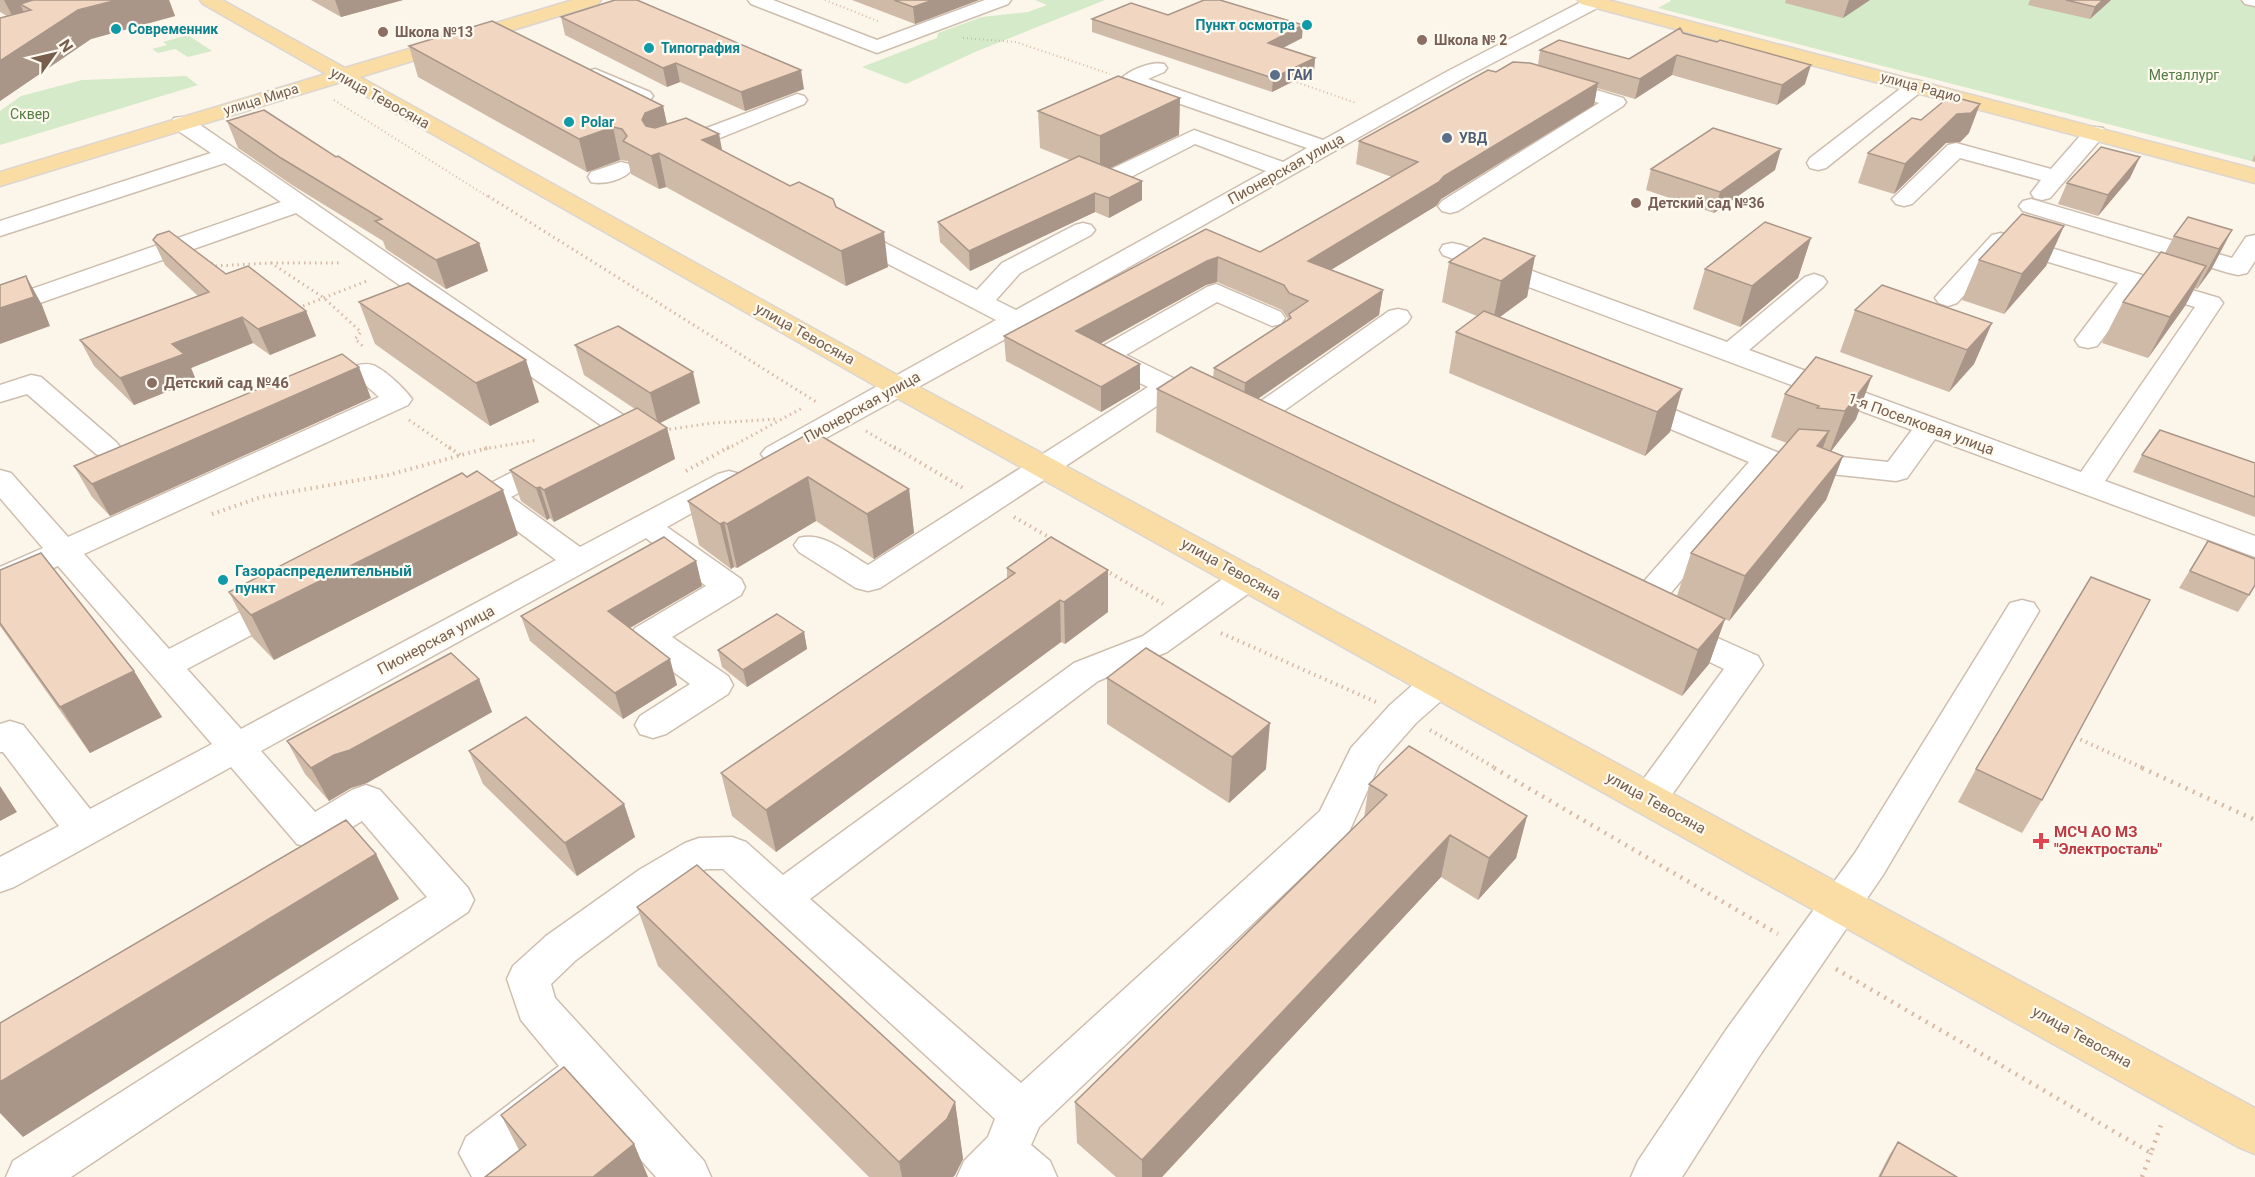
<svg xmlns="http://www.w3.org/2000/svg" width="2255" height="1177" viewBox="0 0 2255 1177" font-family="Roboto,sans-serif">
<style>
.green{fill:#d4eac8}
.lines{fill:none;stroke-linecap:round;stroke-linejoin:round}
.minor-casing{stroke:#cebeaf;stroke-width:3}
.major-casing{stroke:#dcd5d1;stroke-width:3}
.path-far3{stroke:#d7baa4;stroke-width:2;stroke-dasharray:1 3;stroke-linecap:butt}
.path-far2{stroke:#d7baa4;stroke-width:3;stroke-dasharray:1.5 4;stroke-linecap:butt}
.path-far1{stroke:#d7baa4;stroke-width:4;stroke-dasharray:1.5 4.5;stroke-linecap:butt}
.path{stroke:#d7baa4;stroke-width:4.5;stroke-dasharray:2 6;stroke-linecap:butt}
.minor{fill:#fff;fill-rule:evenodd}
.major{fill:#f9dda4;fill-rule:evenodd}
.wall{fill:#cfb9a7}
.shaded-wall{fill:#a99688}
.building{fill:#f1d7c2;stroke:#a99688;stroke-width:1.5}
.culture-dot{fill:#0f9aa8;stroke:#fffaf0;stroke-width:2}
.education-dot{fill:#8d6e63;stroke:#fffaf0;stroke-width:2}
.service-dot{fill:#5c6f8a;stroke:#fffaf0;stroke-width:2}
.health-dot{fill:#e0444e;stroke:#fffaf0;stroke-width:2}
.labels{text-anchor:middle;stroke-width:4.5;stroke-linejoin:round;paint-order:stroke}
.far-culture-label{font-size:14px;font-weight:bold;fill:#0d838f;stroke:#fffaf0;text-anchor:start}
.far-education-label{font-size:14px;font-weight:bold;fill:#785e54;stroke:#fffaf0;text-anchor:start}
.far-service-label{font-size:14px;font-weight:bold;fill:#4e5e75;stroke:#fffaf0;text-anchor:start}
.far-park-label{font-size:14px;fill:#537c45;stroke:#fffaf0}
.far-street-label{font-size:14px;fill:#775e4d;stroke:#fffaf0}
.street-label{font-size:15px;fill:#775e4d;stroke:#fffaf0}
.education-label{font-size:15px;font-weight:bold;fill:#785e54;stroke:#fffaf0;text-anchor:start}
.culture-label{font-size:15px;font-weight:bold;fill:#0d838f;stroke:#fffaf0;text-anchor:start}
.health-label{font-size:15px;font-weight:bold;fill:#be3a42;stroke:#fffaf0;text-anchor:start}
</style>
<rect width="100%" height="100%" fill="#fcf6ea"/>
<path class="green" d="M1035 0H1105L975 52 906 84 862 67 937 38 938 33 982 17 1028 12 1047 5Z
M1670 0H2255V162L1658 8 1671 1Z
M188 35 212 51 188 57 175 49 158 53 152 49 167 45 163 42Z
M186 76 198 85 0 145V111L21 96 82 80Z"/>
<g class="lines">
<defs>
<path id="minor" d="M748 0H773L877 40 985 0H1011L1008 4 877 53 751 4Z
M1585 0H1603L1604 2 1601 6 1462 79 1030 323 1027 327 786 460 776 463 766 460 761 454 766 448 996 320 842 240 839 235 842 230 851 228 860 230 977 290 1002 263 1075 225 1083 223 1091 225 1095 230 1091 235 1020 273 996 300 1016 310 1266 171 1195 144 1125 180 1117 182 1109 180 1106 175 1109 170 1194 130 1283 162 1307 148 1123 84 1120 80C1128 70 1152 61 1164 64L1167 68 1164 72 1148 79 1323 140 1448 71Z
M2242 0H2255V6L2245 4Z
M595 69 650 92 653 96 650 100 643 102 636 100 588 79 585 75 588 71Z
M1553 77 1623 98 1626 102 1623 106 1458 211 1450 213 1442 211 1438 206 1442 201 1599 103 1546 87 1543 83 1546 79Z
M1916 80 1923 82 1926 86 1923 90 1826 168 1818 170 1810 168 1807 163 1810 158 1909 82Z
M797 94 804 96 807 100 804 104 680 154 672 156 664 154 661 149 664 144Z
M182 117 190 118 632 421 636 427 632 433 511 497 580 547 718 474 729 471 740 474 744 480 740 486 667 527 741 579 745 587 741 595 672 637 728 676 733 685 728 694 666 734 653 738 640 734 635 725 640 716 690 684 635 644 630 636 635 628 706 586 646 538 261 751 315 812 352 790 366 785 380 790 468 888 474 900 468 912 71 1177H6L13 1161 427 897 362 821 325 844 311 848 297 844 231 767 14 887 0 892V857L59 826 3 752H0V724L10 721 23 725 90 809 212 744 58 566 0 591V567L43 548 0 498V470L11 473 68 537 379 397 351 372 355 366C362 364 368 363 375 366 387 372 404 388 412 399L408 405 84 554 169 649 273 595 285 592 297 595 302 603 297 611 187 669 241 729 556 560 488 509 463 520 452 517 447 510 452 503 602 426 296 213 0 317V300L281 202 225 163 0 236V221L211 153 174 128 171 123 174 118Z
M2095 127 2103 128 2106 133 2050 198 2042 200 2034 198 2031 193 2041 180 1960 158 1912 204 1904 206 1896 204 1892 199 1948 145 1956 143 2051 169 2087 128Z
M621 162 629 164 632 169C625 180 603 185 591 182L588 177 591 172Z
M2031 199 2232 258 2246 237 2255 235V261L2247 273 2238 275 2229 273 2023 211 2019 206 2023 201Z
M2001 233 2219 298 2223 303 2105 481 2255 536V557L1935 439 1907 478 1896 481 1794 470 1783 467 1780 463 1648 620 1636 623 1624 620 1619 612 1624 604 1749 462 1623 409 1619 403 1623 397 1633 395 1643 397 1779 453 1782 457 1794 452 1888 462 1912 430 1443 255 1440 250 1443 245 1452 243 1461 245 1727 342 1805 277 1814 274 1823 277 1827 282 1823 287 1749 350 2081 472 2195 307 2140 290 2097 346 2088 348 2079 346 2075 340 2118 283 2006 249 1957 303 1948 306 1939 303 1935 298 1939 293 1992 235Z
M1216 284 1281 312 1285 318 1281 324 1272 326 1217 302 1126 355 1206 394 1210 400 1206 406 1196 408 1169 398 880 588 868 591 856 588 799 552 794 545 799 538C823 531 847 553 868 565L1148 387 1096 362 1092 356 1096 350 1207 287Z
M1398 309 1407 311 1411 317 1407 323 1257 430 1247 433 1237 430 1233 424 1237 418 1389 311Z
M31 375 41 377 116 442 121 448 116 454 106 457 96 454 27 394 0 402V385Z
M1247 567 1259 570 1263 578 1259 586 1167 652 1098 681 810 899 1021 1083 1320 811 1351 748 1390 705 1425 674 1438 671 1451 674 1456 683 1451 692 1416 723 1379 765 1349 832 1039 1127 1031 1145 1050 1161 1057 1177H957L964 1161 988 1137 995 1119 723 869H706L667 892 576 960 551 984 555 998 704 1161 711 1177H656L587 1099 517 1155 526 1173 524 1177H472L459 1153 466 1137 559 1066 521 1020 507 979 513 966 546 936 639 870 685 843 699 838 732 837 746 842 783 875 1074 663 1143 636 1235 570Z
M2022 600 2034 603 2039 611 1883 875 1758 1058 1682 1177H1631L1638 1161 1726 1030 1855 853 2010 603Z
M1675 619 1758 656 1763 665 1662 809 1648 814 1634 809 1629 799 1724 669 1663 639 1658 631 1663 623Z"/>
<path id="major" d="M200 0H222L345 68 573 0H601L598 4 360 77 908 381 2255 1108V1154L2238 1147 888 393 341 82 0 186V172L326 74 203 4Z
M1578 0H1608L2255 169V183L1581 4Z"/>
</defs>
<use href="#minor" class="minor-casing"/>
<use href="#major" class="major-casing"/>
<path class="path-far3" d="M825 0 880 22
M963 38 1016 42 1110 74
M1293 81 1356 103
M334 100 490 198"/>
<path class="path-far2" d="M488 196 818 403
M211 263 215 266 271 263 324 298 361 332 355 339 365 348
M271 263H342
M298 308 367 281
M409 420 451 449
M664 430 713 423 778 419
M866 431 896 449
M484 449 537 440
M727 449 804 407"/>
<path class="path-far1" d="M449 447 460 455
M894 447 963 488
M686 471 729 447
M212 514 261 497 388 475 491 447
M1014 517 1054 540
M1105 570 1163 604
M1221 633 1376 702
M1430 730 1497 769
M2075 737 2145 769"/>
<path class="path" d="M1494 768 1778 934
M2142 768 2255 820
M1836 969 2151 1153 2162 1122
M2142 1177 2151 1153"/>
<use href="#minor" class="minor"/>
<use href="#major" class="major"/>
</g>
<path class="wall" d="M0 0H169L175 16 91 39 0 101V18L7 16 0 12Z
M311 0H403L341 17Z
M852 0H979L915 24Z
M1786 0H1870L1843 18 1785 3Z
M2030 0H2111L2090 19 2028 5Z
M1168 15 1302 38 1283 48 1315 58 1314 71 1272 92 1092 32V19Z
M561 17 804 89 745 111 680 82 667 87 565 35Z
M1683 33 1805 84 1777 105 1672 75 1635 99 1597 88 1594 105 1441 199 1436 206 1331 270 1383 290 1379 315 1258 399 1677 596 1691 553 1787 443 1771 437 1785 394 1816 357 1856 419 1831 451 1843 456 1826 500 1729 621 1725 619 1709 664 1682 696 1156 432 1157 389 1213 378 1214 368 1288 319 1282 310 1217 282 1206 285 1100 344 1140 389 1101 412 1006 361 1004 336 1206 229 1260 252 1392 177 1356 164 1359 141 1496 72 1538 65 1540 50 1629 59Z
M409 46 663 106 667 124 719 134 722 151 790 186 836 207 888 267 846 286 666 187 659 189 631 174 628 161 620 160 587 172 418 77Z
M1180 98 1179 135 1110 168 1142 181V200L1109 218 1095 212 970 271 940 242 938 222 1070 160 1040 148 1038 111Z
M227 121 336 157 479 243 488 271 446 289 386 249 383 241 292 185 238 148Z
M1969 133 1960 142 1946 143 1894 194 1858 183 1868 153Z
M2255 154V162L2252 161Z
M1651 169 1775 170 1714 213 1646 190Z
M2130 178 2098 216 2058 204 2067 183Z
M2064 226 2046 266 2004 314 1962 300 1979 260Z
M2232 230 2211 270 2197 289 2195 288 2185 306 2148 358 2102 343 2123 302 2165 253 2174 236Z
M1811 238 1798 278 1740 327 1693 309 1705 269Z
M153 240 306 311 316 336 270 355 253 343 191 368 196 380 134 405 94 366 80 340 198 296 165 265Z
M1535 256 1527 297 1500 317 1682 389 1670 432 1645 456 1449 373 1456 332 1477 316 1442 302 1449 262Z
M359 302 539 402 490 426 375 344Z
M1855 310 1992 323 1974 364 1949 392 1840 352Z
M575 345 700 403 660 423 667 428 675 459 554 522 550 518 547 520 521 501 510 470 635 409 584 375Z
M371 398 110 516 92 497 74 466Z
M813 431 909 489 914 533 874 559 816 521 737 568 734 567 731 569 699 545 688 501Z
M2142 455 2255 463V517L2133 472Z
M518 535 274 660 252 637 229 592Z
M2208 541 2249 595 2238 612 2179 588Z
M696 561 702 586 630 628 677 685 623 719 530 641 521 616Z
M1007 568 1108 612 1065 644 1061 642 776 852 732 816 721 773 1007 578Z
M0 570 134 671 162 717 90 753 0 626Z
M804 632 807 649 747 687 722 667 718 650Z
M1107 678 1266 769 1229 803 1107 724Z
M479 679 492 712 367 783 351 788 329 801 305 774 287 741Z
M469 751 624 804 635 837 577 876 483 784Z
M1976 769 2042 800 2022 833 1958 802Z
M1369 784 1527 816 1516 858 1478 900 1441 877 1162 1177H1116L1077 1143 1075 1102 1364 818Z
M637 907 955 1102 963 1159 955 1175 953 1177H869L658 966Z
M501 1115 634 1144 648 1177H485L519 1150Z
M1898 1142 1957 1177H1878L1890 1154Z"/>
<path class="shaded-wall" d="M4 0H90L20 4 26 17 15 21Z
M117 0H169L175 16 91 39 0 101V61L78 10Z
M335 0H403L341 17Z
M933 0H979L915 24 913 7Z
M1849 0H1870L1843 18Z
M2103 0H2111L2090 19 2095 7Z
M1303 25 1302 38 1267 56 1268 43Z
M1677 55 1672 75 1635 99 1640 79Z
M1315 58 1314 71 1272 92 1273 78Z
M676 63 680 82 667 87 663 68Z
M1811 65 1805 84 1777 105 1782 85Z
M801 70 804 89 745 111 741 92Z
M1598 83 1594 105 1441 199 1436 206 1306 285 1308 261 1444 176Z
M1180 98 1179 135 1100 173V136Z
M1980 104 1969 133 1960 142 1946 143 1894 194 1905 164 1957 114Z
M663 106 670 139 652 146 642 120 645 113Z
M613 127 620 160 587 172 579 139Z
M719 134 725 167 702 140Z
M1781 149 1775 170 1714 213 1720 192Z
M659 153 666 187 659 189 651 156Z
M2140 157 2130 178 2098 216 2108 195Z
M1142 181V200L1109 218V198Z
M1095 193V212L970 271 969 251Z
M2064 226 2046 266 2004 314 2022 274Z
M2232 230 2211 270 2197 289 2219 249Z
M884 232 888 267 846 286 841 251Z
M1811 238 1798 278 1740 327 1752 286Z
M479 243 488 271 446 289 436 260Z
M1535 256 1527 297 1493 322 1501 281Z
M1218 257 1217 282 1206 285 1076 357V331L1207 261Z
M2206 266 2185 306 2148 358 2170 317Z
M26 276 42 305 50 326 0 344V308Z
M1383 290 1379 315 1243 409 1245 383Z
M306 311 316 336 270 355 258 329Z
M242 317 253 343 191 368 196 380 134 405 120 378 172 344Z
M1992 323 1974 364 1949 392 1967 350Z
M526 360 539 402 490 426 476 383Z
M1140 364V389L1101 412V387Z
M359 367 371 398 110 516 92 484Z
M693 372 700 403 658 424 650 393Z
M1872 376 1856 419 1829 454 1845 411Z
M1682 389 1670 432 1645 456 1657 412Z
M667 428 675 459 554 522 544 490Z
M1829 431 1813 475 1817 446Z
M1843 456 1826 500 1729 621 1745 576Z
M808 477 816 521 737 568 727 524Z
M540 487 550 518 547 520 536 488Z
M909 489 914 533 874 559 867 514Z
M503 490 518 535 274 660 251 615Z
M724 522 734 567 731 569 720 524Z
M696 561 702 586 616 636 608 611Z
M1108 570V612L1065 644 1064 602Z
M1060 600 1061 642 776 852 766 810Z
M1725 619 1709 664 1682 696 1698 650Z
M804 632 807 649 747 687 743 670Z
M670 659 677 685 623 719 615 693Z
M134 671 162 717 90 753 60 707Z
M479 679 492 712 367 783 351 788 329 801 311 768 334 755Z
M1270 723 1266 769 1229 803 1232 757Z
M0 786 17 812 0 821Z
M624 804 635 837 577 876 565 843Z
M1527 816 1516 858 1478 900 1489 858Z
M1450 835 1441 877 1162 1177H1142V1160Z
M376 854 399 899 23 1137 0 1113V1082Z
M955 1102 963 1159 955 1175 953 1177H902L899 1162Z
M634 1144 648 1177H593Z"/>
<path class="building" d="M33 0H117L78 10 0 61V18L31 10 20 4Z
M615 0H637L801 70 741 92 676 63 663 68 561 17Z
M894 0H933L913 7Z
M1204 0H1220L1303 25 1268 43 1315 58 1273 78 1092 19 1131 3 1168 15Z
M2066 0H2103L2095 7Z
M492 21 663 106 645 113 642 120 646 126 655 128 686 118 719 134 702 140 790 186 799 182 833 199 836 207 884 232 841 251 659 153 651 156 623 141 627 136 622 129 613 127 579 139 409 46Z
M1680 28 1683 33 1717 42 1720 40 1811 65 1782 85 1677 55 1640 79 1540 50 1559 40 1629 59Z
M1513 62 1530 63 1598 83 1444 176 1439 182 1308 261 1383 290 1245 383 1214 368 1291 318 1289 314 1308 301 1289 293 1284 285 1218 257 1207 261 1076 331 1140 364 1101 387 1004 336 1206 229 1260 252 1418 162 1359 141 1488 70 1496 72Z
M1118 76 1180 98 1100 136 1038 111Z
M1950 96 1980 104 1971 113 1957 114 1905 164 1868 153 1912 118 1921 120Z
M264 110 336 157 338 156 479 243 436 260 375 221 382 219 281 158 227 121Z
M1713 128 1781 149 1720 192 1651 169Z
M2101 147 2140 157 2108 195 2067 183Z
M1079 156 1142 181 1109 198 1095 193 969 251 938 222Z
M2022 214 2064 226 2022 274 1979 260Z
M2188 217 2232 230 2219 249 2174 236Z
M1765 222 1811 238 1752 286 1705 269Z
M169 231 226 274 248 266 306 311 258 329 242 317 172 344 184 354 120 378 80 340 209 292 153 240 157 235Z
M1484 238 1535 256 1501 281 1449 262Z
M2161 252 2206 266 2170 317 2123 302Z
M26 276 34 297 0 308V285Z
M408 283 526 360 476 383 359 302Z
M1882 285 1992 323 1967 350 1855 310Z
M1484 311 1682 389 1657 412 1456 332Z
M618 326 693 372 650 393 575 345Z
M342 354 359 367 92 484 74 466Z
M1816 357 1872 376 1845 411 1817 408 1819 406 1785 394Z
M1191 367 1725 619 1698 650 1157 389Z
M637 408 667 428 544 490 540 487 536 488 510 470Z
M1799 429 1829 431 1817 446 1843 456 1745 576 1691 553Z
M2160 430 2255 463V497L2142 455Z
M813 431 909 489 867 514 808 477 727 524 724 522 720 524 688 501Z
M477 471 503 490 251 615 229 592 462 473 467 477Z
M664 537 696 561 608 611 670 659 615 693 521 616Z
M1051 537 1108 570 1064 602 1060 600 766 810 721 773 1015 573 1007 568Z
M2208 541 2255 559V585L2249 595 2190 571Z
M41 553 134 671 60 707 0 623V570Z
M2091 577 2150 600 2042 800 1976 769Z
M777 614 804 632 743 670 718 650Z
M1146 648 1270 723 1232 757 1107 678Z
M451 653 479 679 350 750 334 755 311 768 287 741Z
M526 717 624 804 565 843 469 751Z
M1409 746 1527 816 1489 858 1450 835 1142 1160 1075 1102 1387 795 1369 784Z
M346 820 376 854 0 1082V1023Z
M697 865 955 1102 947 1119 899 1162 637 907Z
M564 1067 634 1144 593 1177H485L526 1145 501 1115Z
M1898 1142 1957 1177H1880Z"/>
<g class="culture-dot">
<circle cx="1307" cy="25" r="6"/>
<circle cx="116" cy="29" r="6"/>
<circle cx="649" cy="48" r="6"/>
<circle cx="569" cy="122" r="6"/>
<circle cx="223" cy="580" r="6"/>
</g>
<g class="education-dot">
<circle cx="383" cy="32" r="6"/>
<circle cx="1422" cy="40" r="6"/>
<circle cx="1636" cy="203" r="6"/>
<circle cx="152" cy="383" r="6"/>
</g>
<g class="service-dot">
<circle cx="1275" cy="75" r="6"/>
<circle cx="1447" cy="138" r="6"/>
</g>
<path class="health-dot" d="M2038 832h6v6h6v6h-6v6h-6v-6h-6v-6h6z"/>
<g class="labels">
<g class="far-culture-label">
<text x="1295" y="30" text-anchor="end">Пункт осмотра</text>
<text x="128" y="34">Современник</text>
<text x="661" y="53">Типография</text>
<text x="581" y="127">Polar</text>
</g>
<g class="far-education-label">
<text x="395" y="37">Школа №13</text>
<text x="1434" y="45">Школа № 2</text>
<text x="1648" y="208">Детский сад №36</text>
</g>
<g class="far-service-label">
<text x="1287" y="80">ГАИ</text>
<text x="1459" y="143">УВД</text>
</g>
<g class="far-park-label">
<text x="2184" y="80">Металлург</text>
<text x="30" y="119">Сквер</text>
</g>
<g class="far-street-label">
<text transform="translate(1921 87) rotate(15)" y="5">улица Радио</text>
<text transform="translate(261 99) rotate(-17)" y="5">улица Мира</text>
</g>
<g class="street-label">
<text transform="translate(380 98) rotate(29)" y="5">улица Тевосяна</text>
<text transform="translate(1286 169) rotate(-29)" y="5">Пионерская улица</text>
<text transform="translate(805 334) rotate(29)" y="5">улица Тевосяна</text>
<text transform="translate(862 407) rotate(-29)" y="5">Пионерская улица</text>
<text transform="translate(1921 424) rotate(20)" y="5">1-я Поселковая улица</text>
<text transform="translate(1231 569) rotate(29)" y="5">улица Тевосяна</text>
<text transform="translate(436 640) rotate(-28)" y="5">Пионерская улица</text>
<text transform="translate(1656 803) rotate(29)" y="5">улица Тевосяна</text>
<text transform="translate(2082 1037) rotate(29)" y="5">улица Тевосяна</text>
</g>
<g class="education-label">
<text x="164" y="388">Детский сад №46</text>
</g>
<g class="culture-label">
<text x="235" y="576">Газораспределительный<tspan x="235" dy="17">пункт</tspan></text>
</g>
<g class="health-label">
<text x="2054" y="837">МСЧ АО МЗ<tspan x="2054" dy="17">"Электросталь"</tspan></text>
</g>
</g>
<g transform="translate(54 54) rotate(56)" stroke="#fffaf0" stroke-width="4.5" paint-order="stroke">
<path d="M0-4.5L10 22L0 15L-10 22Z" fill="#775e4d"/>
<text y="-9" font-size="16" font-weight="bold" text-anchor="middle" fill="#775e4d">N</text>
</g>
</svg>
